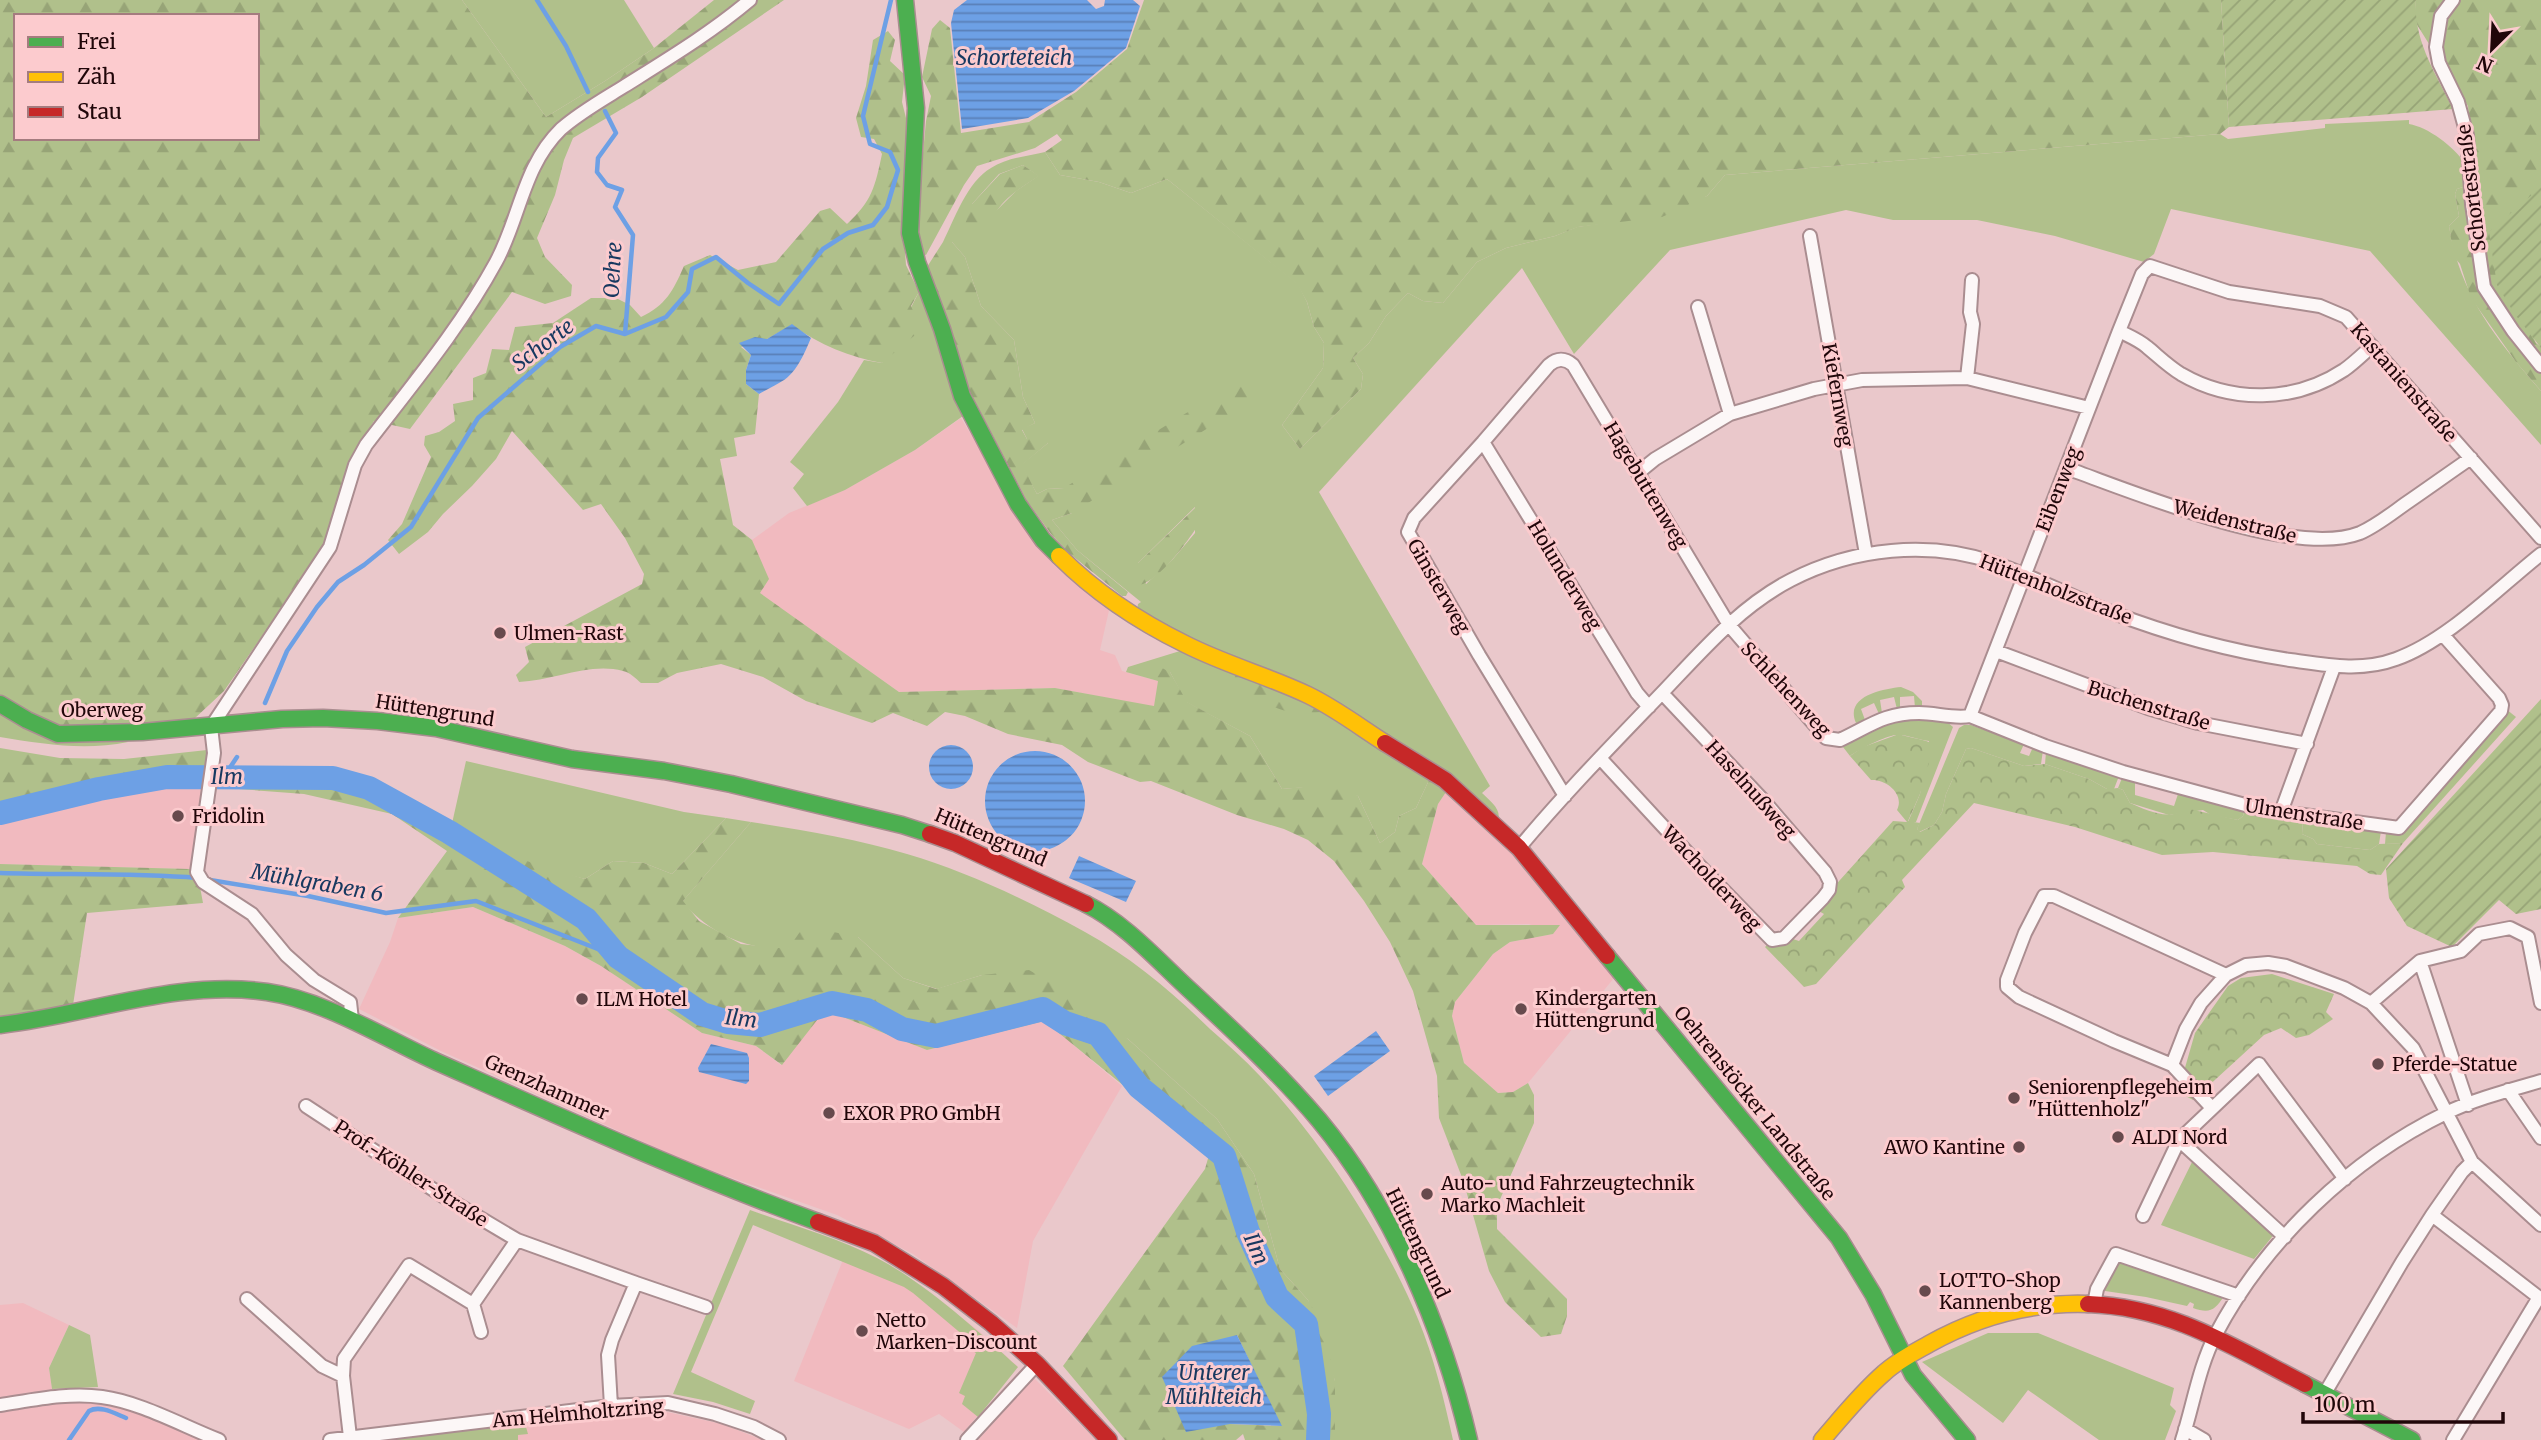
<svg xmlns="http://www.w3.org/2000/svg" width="2541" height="1440" viewBox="0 0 2541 1440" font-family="Merriweather,serif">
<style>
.built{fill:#f1babf}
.grass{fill:#b0c08b;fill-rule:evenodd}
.forest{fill:url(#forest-firs);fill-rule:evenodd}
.park{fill:url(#park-crowns)}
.garden{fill:url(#garden-furrows)}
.water{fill:url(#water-rules)}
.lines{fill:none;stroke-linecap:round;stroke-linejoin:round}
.stream{stroke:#6da0e5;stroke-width:4.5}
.river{stroke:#6da0e5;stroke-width:24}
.street-casing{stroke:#aa8d90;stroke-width:16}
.fast-casing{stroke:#aa8d90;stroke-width:19}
.slow-casing{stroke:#aa8d90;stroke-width:19}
.jam-casing{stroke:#aa8d90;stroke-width:19}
.street{stroke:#fcf7f7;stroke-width:12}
.fast{stroke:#4caf50;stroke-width:16}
.slow{stroke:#ffc107;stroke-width:16}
.jam{stroke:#c62828;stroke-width:16}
.poi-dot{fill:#674a4d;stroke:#fccbce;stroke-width:2.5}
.labels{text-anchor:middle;stroke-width:6;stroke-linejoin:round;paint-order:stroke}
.street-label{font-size:19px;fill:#200609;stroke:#fccbce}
.poi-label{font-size:19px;fill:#200609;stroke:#fccbce;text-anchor:start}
.water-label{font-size:21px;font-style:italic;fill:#183960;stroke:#fccbce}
</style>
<defs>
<pattern id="forest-firs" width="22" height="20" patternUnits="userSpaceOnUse" patternTransform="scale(1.75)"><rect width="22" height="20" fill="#b0c08b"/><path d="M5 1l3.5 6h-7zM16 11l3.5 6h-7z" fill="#97a477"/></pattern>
<pattern id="park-crowns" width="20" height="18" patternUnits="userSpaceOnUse" patternTransform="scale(1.75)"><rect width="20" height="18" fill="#b0c08b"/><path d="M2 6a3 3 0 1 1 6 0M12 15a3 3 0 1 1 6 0" fill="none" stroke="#97a477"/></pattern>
<pattern id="garden-furrows" width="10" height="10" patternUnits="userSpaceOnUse" patternTransform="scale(1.75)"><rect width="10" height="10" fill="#b0c08b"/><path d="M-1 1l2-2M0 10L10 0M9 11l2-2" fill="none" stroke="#97a477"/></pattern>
<pattern id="water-rules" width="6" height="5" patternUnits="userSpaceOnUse" patternTransform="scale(1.75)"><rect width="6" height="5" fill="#6da0e5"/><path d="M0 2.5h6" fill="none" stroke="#5980b8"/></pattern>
</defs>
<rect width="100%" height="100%" fill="#eac8cb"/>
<path class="built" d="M961 418 1001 484 1110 606 1100 650 1115 655 1122 671 1158 681 1155 707 1055 688 899 692 759 593 752 540 789 513 845 490 915 450Z
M166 772 204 784 190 869 0 864V818L100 795Z
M1448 789 1478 815 1540 884 1614 978 1528 1083 1513 1092 1498 1093 1464 1063 1452 1016 1455 1002 1493 954 1510 942 1553 934 1529 924 1476 925 1422 864 1438 804Z
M473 907 565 946 601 966 702 1033 756 1046 781 1065 825 1010 927 1050 1044 1020 1122 1086 1033 1241 1017 1328 913 1254 837 1215 690 1163 441 1051 359 1009 390 942 398 918Z
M849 1245 879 1259 927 1292 979 1331 1018 1367 964 1432 939 1414 909 1429 794 1381Z
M23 1303 69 1325 49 1368 52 1389 57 1400 100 1398 204 1440H0V1305Z
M1034 1378 1096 1440H978Z
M630 1411 667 1412 722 1424 763 1440H407Z"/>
<path class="grass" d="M462 0H624L654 48 605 81 546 117Z
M2409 120V124C2428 127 2454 147 2464 162L2463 187 2457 189 2455 194 2459 216 2449 226C2460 295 2496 339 2541 391V445L2370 251 2171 209 2154 254 2144 262 2055 236 1977 220H1893L1846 210 1670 250 1574 354 1522 268 1319 492 1490 786 1482 793C1490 801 1502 809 1498 821L1456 783 1137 610 1138 604 1141 602 1077 550 1052 520 1072 513 1064 488 1047 489 1037 494 1021 465 1048 443 1027 439 1022 429 1035 423 1023 397 1014 340 981 306 965 257 952 242H943C955 218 967 182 991 168 1006 158 1028 156 1045 152L1060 175 1099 182 1131 193 1167 179 1298 284 1307 302 1314 327 1324 343 1323 368 1282 425 1300 449 1361 389 1363 374 1353 358 1369 343 1386 316 1408 293 1423 301 1443 303 1477 262 1506 248 1555 236 1577 227 1612 222 1707 196 1725 175 2220 134 2228 139 2325 128V124ZM1023 165 1038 176 1016 191 995 212 972 204 999 174ZM1195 507V533L1173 559 1146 584 1138 563Z
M919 292 935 328 963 416 915 450 845 490 807 506 793 488 804 474 790 462 838 402 864 360 882 363Z
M1180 651 1191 653 1321 712 1429 780 1416 808 1399 816 1395 832 1380 843 1358 796 1308 787 1282 789 1250 736 1186 702 1170 672 1158 681 1126 672 1128 667Z
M1901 687 1913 692 1922 701V707L1915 708 1914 696 1900 697V709H1897L1894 697 1880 700 1882 713 1879 714 1874 703 1861 709 1865 720 1856 723C1844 696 1883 689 1901 687Z
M2506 709 2516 717 2403 843 2385 844 2386 832H2402L2407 829 2501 720Z
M0 712 120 738 128 742C84 751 43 744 0 737Z
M1920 719 1947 722 1953 727 1916 822H1908L1920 794 1929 741C1919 740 1906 734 1896 735 1885 736 1860 749 1850 756L1843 747C1867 729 1890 720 1920 719Z
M1964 725H1971L2024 744 2020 753 2029 756 2033 747 2043 750 2041 764 2024 766 1971 748 1966 749 1946 794 1942 812 1934 825 1919 832 1917 829 1959 728Z
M2046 752 2119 776 2114 789H2107L2089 779 2045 764Z
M466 761 684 812 726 818 672 874 644 863 613 861 585 879 501 858 451 828Z
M2122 778 2135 782V795L2174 806 2178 794 2245 809 2243 816 2238 820 2211 815 2203 810 2169 815 2130 803 2123 790 2118 788Z
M2303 819 2381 831 2379 844 2370 850 2317 844 2313 839 2302 834Z
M751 822C804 830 856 839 907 854 968 872 1029 901 1085 932 1132 958 1172 992 1210 1029 1227 1044 1244 1059 1260 1076 1321 1140 1384 1237 1418 1319 1434 1357 1444 1399 1453 1440H1335V1381L1308 1300 1280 1269 1254 1174 1217 1119 1128 1039 982 975 937 989 903 978 858 937C836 941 811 948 788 949 745 950 710 933 682 902Z
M2195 1156 2276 1232 2254 1259 2161 1225Z
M750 1210C792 1225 836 1237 877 1258 924 1282 978 1331 1018 1367L978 1417 962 1404 965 1396 959 1393 976 1353 967 1348 970 1341 913 1293 904 1287 753 1225 691 1372 755 1401 750 1414 713 1402 673 1394Z
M2119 1261 2224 1296C2215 1310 2210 1314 2193 1308L2194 1304 2190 1302 2187 1306 2146 1297 2105 1291 2102 1289 2115 1264Z
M69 1325 90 1335 98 1387 52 1389 49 1368Z
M1988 1333H2038L2174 1388 2170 1405 2176 1411 2165 1440H2099L2028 1390 2003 1423 1922 1362Z
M520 1423 526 1427 528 1434 518 1435V1440H381Z"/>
<path class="forest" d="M0 0H462L546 117 605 81 654 48 714 0H784L642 97 573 138 564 160 555 195 537 238 545 257 572 285 571 296 545 304 512 292 410 429 374 421 348 464 321 551 224 691 194 719 56 730 0 699ZM16 16H257V138H16Z
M1144 0H2221L2229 127 2220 134 1725 175 1707 196 1662 217 1578 227 1555 236 1506 248 1477 262 1443 303 1423 301 1408 293 1386 316 1369 343 1353 358 1363 374 1361 389 1300 449 1282 425 1323 368 1324 343 1314 327 1307 302 1297 284 1167 179 1131 193 1099 182 1060 175 1045 152 1062 140 1057 134 1035 148 977 166 964 185 926 255 919 253 917 217 926 121 931 96 922 77 932 29 940 20 950 28 961 133 1029 122 1076 92 1127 49Z
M2416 0H2541V189L2524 317 2536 343 2541 347V391L2516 362 2471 298 2460 264 2454 257 2449 226 2459 216 2455 194 2457 189 2463 187 2469 217 2477 219 2468 106 2414 20Z
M888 31 895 40 890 61 905 75 902 102 907 122 909 167 902 211 904 239 906 265 919 292 911 306 921 330 882 363C849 357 820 345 792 325L767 339 741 347 751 355 746 370V384L759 394 755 434 734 438 737 456 720 459 733 525 752 540 769 579 760 593 899 692 1055 688 1154 706 1158 681 1155 674 1162 668 1170 672 1187 702 1250 736 1282 789 1335 784 1358 796 1380 843 1395 832 1399 816 1416 808 1429 780 1448 789 1438 804 1422 864 1476 925H1560L1553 934 1510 942 1493 954 1455 1002 1452 1016 1464 1063 1498 1093 1513 1092 1528 1083 1534 1095V1123L1497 1206V1229L1567 1299V1316L1561 1334 1541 1337 1505 1302 1489 1271 1463 1180 1439 1118 1437 1076 1413 991 1390 942 1364 901 1334 861 1308 840 1284 829 1237 815 1151 781 1140 782 1088 762 1062 745 1008 734 965 716 945 712 927 726 893 713 872 723 806 701 763 677 721 664 677 673 658 683H641C636 679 630 672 623 671 589 662 553 681 519 682L516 675 529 662 525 647 642 584 644 574 625 538 601 504 583 510 512 431 496 459 472 486 443 514 428 532 399 554 388 540 402 524 431 457 424 445 425 436 439 432 455 421 453 404 473 400V378L486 373 492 349 509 350 515 327 553 323 591 298H616L630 305 641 317C666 305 673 291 684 266L710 255 738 270 776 262 820 211 830 208 847 224C872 201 875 187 882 154L874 139 861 137 856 118 866 86 873 40Z
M1023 165 1039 176C1024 186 1004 197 995 214 986 230 990 233 973 246L964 227 972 204 1000 174Z
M943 242H952L965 257 981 306 1014 340 1023 397 1035 423 1022 430 1027 439 1042 436 1048 443 1022 465 1037 494 1047 489 1064 488 1245 377 1252 382 1256 394 1248 403 1072 513 1052 520 1077 550 1128 592 1126 596H1122L1069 553 1051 534 1027 501 968 388 927 267Z
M1196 507 1205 514C1195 532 1160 582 1139 585L1134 578 1138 563Z
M1232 671 1284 692 1321 712C1290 720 1261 701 1234 688Z
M0 748 60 758 124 759 207 750 204 784 166 772 100 795 0 818Z
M220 767 341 775 363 779 414 806 500 858 507 855 585 879 613 861 644 863 672 874 726 818 751 822 683 901 699 921 741 944 788 949 804 926 858 937 903 978 936 989 982 975 1029 970 1060 988 1128 1039 1217 1119 1254 1174 1280 1269 1308 1300 1324 1327 1335 1381V1440H1245L1243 1434 1236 1440H1125L1063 1366 1205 1169 1209 1155 1044 1021 927 1050 825 1010 782 1065 756 1046 702 1033 601 966 565 946 473 907 398 918 447 851 392 814 304 794 212 787ZM1237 1335 1281 1426 1230 1424Z
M0 864 190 869 200 887 203 903 87 913 73 1005 0 1017Z"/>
<path class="park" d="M1899 734C1909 738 1927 739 1934 745L1920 794 1908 821 1920 823 1917 829 1920 832 1934 825 1942 812 1946 794 1966 749 1971 748 2024 766 2045 764 2089 779 2107 789 2118 788 2123 790 2130 803C2146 810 2171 822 2185 808L2238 820 2243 816 2245 809 2303 819 2302 834 2313 839 2317 844 2370 850 2379 844 2403 843 2381 875 2370 874 2357 866 2213 852 2162 855 2075 827 1974 803 1902 880 1905 887 1816 984 1804 987 1765 947 1768 944 1780 946 1790 938 1799 941 1824 914 1817 910 1831 890 1893 821 1907 822 1897 810C1905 794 1886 779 1871 780L1850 756 1863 747Z
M2272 974 2334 994 2326 1012 2333 1019 2309 1035 2296 1038 2281 1028 2264 1035 2193 1100 2178 1092 2195 1033 2228 986 2241 978Z"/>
<path class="garden" d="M2221 0H2416C2413 40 2436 74 2453 109L2229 127Z
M2541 187V348L2514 313 2497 285 2489 232Z
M2541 699V909L2516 914 2499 900 2452 947 2407 926 2389 898 2386 869Z"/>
<path class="water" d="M967 0H1087L1096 9 1104 6 1105 0H1133L1140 6 1126 48 1074 91 1028 118 962 129 951 23 954 10Z
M792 324 811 338C804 354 796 375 779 383 772 387 766 390 759 394L746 384V370L751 355 739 343 755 337 767 339Z
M929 767a22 22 0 1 1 44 0a22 22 0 1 1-44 0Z
M985 801a50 50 0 1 1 100 0a50 50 0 1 1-100 0Z
M1079 856 1136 881 1126 902 1069 878Z
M1376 1031 1390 1051 1328 1096 1314 1076Z
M711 1044 747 1053 749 1058V1081L746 1084 699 1072 698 1068Z
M1237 1335 1282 1426 1230 1424 1186 1432 1162 1377 1192 1346Z"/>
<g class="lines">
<path class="stream" d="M537 0 566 46 588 92
M605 111 616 133 598 158 597 172 607 185 622 190 615 207 633 235 625 334
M265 703 287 651 317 607 338 582 364 565 411 527 478 418 560 347 596 326 625 334 666 317 688 292 692 269 716 257 748 283 779 304 823 249 848 233 873 225 887 207 898 170 890 152 870 144 863 116 891 0
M223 778 237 757
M0 873C66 875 132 873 198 878
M210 880 308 896 386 913 476 901 618 957
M69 1440 89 1411C100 1405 114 1413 126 1418"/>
<path class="river" d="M0 813 99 789 167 777 333 778 369 788 449 832 525 880 586 919 618 957 702 1014 728 1022 760 1025 832 1003 867 1010 902 1029 936 1036 1043 1009 1065 1023 1098 1034 1139 1087 1224 1156 1248 1232 1277 1297 1306 1324 1319 1414 1318 1440"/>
<defs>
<path id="street" d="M2453 0 2441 16 2436 47 2439 63 2458 102 2467 135 2472 204 2484 287 2513 331 2541 366
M1810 236 1866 554
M1698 307 1730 414
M2119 331C2129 336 2139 340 2147 347 2158 356 2168 366 2181 374 2231 403 2294 403 2344 370 2354 363 2363 354 2372 346
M1967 378 1973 324 1970 312 1972 280
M1483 442 1637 693 1649 707
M2066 468C2134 492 2293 559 2360 533 2376 526 2391 514 2405 504 2427 489 2449 473 2471 458
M1639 472 1655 459 1730 414 1814 389 1862 380 1967 378 2089 408
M1996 651 2148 708 2198 723 2307 744
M1970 716 2119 331 2142 274 2150 266 2229 292 2320 306 2346 317 2541 538
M1970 716 2045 746 2123 772 2260 809 2399 828 2501 711 2502 705 2499 698 2443 635
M1600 758 1696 862 1772 940 1784 938 1823 898 1829 890 1830 882 1825 872 1763 800 1662 693
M1565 796 1479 655 1408 532 1414 518 1483 442 1549 365C1557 358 1565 358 1573 365L1729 625 1826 738 1840 740C1870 726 1884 713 1919 713 1936 713 1953 719 1970 716
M2281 812 2334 667
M1519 848C1564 794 1613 744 1661 694 1701 652 1739 607 1791 580 1853 548 1929 540 1995 563 2034 577 2072 597 2111 612 2168 634 2230 651 2290 660 2326 665 2361 672 2396 659 2447 641 2498 588 2541 554
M2420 961 2468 1105
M2371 1003 2420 961 2461 951 2479 934 2510 928 2528 937 2541 1003
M352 1020 350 1002 314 980 286 955 252 914 203 882 197 872 214 753 211 727 330 547 355 465 366 445C412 385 460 328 496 262 520 218 523 166 561 129 579 113 602 100 623 87 666 60 711 33 750 0
M2172 1065 2186 1029 2201 1003 2226 975 2246 965 2268 963 2286 966 2344 988 2371 1003 2413 1048 2472 1162 2541 1225
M2508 1090 2541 1138
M306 1106 443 1196 517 1240
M2212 1108 2172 1065 2114 1041 2019 997 2007 987V980L2025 933 2044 896H2054L2226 975
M2179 1140 2285 1237
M2472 1162 2462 1172 2432 1215 2541 1299
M2143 1216 2179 1140 2259 1064 2345 1179
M636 1283 706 1307
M247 1299 322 1366 343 1376
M473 1304 481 1332
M2094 1304 2097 1289 2116 1254 2239 1296
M2325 1393 2402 1262 2432 1215
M0 1405C33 1400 69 1392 102 1397 140 1402 183 1426 219 1440
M2185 1429 2204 1440
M350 1437 343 1376 344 1359 409 1265 473 1304 517 1240 636 1283 612 1340 608 1355 611 1406
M330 1440 611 1406 668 1403 715 1414 754 1427 779 1440
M967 1440 1037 1364
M2182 1440C2193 1406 2199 1366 2216 1334 2265 1241 2351 1159 2446 1113 2475 1099 2510 1090 2541 1081
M2453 1440 2539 1297"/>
<path id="fast" d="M905 0 916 108 910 233 917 262 942 329 962 396 1018 504 1043 540 1059 556
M0 704 27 720 58 734 142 732 282 719 323 718 378 721 436 728 572 759 664 771 731 784 902 825 930 834
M1086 904C1126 924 1159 962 1192 992 1236 1033 1280 1074 1319 1120 1393 1209 1443 1329 1469 1440
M1607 956 1839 1238 1873 1294 1913 1375 1967 1440
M0 1025C88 1015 177 979 267 992 324 1000 384 1038 437 1062 563 1118 689 1175 818 1222
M2305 1384 2412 1440"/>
<path id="slow" d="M1059 556C1094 591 1140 622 1185 644 1224 664 1268 676 1308 695 1335 708 1360 727 1385 743
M1822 1440C1842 1417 1861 1393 1884 1373 1897 1361 1913 1353 1929 1344 1979 1316 2030 1302 2088 1304"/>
<path id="jam" d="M1385 743 1445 780 1519 848 1607 956
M930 834 955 843 1086 904
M818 1222 874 1243 943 1286 991 1323 1037 1364 1109 1440
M2088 1304C2172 1307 2233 1347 2305 1384"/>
</defs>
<use href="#street" class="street-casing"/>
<use href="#fast" class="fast-casing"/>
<use href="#slow" class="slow-casing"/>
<use href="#jam" class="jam-casing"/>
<use href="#street" class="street"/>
<use href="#fast" class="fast"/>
<use href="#slow" class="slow"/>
<use href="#jam" class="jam"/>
</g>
<g class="poi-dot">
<circle cx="500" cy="633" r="7"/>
<circle cx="178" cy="816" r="7"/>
<circle cx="582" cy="999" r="7"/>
<circle cx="1521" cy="1009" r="7"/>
<circle cx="2378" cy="1064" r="7"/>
<circle cx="2014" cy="1098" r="7"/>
<circle cx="829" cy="1113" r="7"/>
<circle cx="2118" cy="1137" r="7"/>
<circle cx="2019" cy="1147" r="7"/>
<circle cx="1427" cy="1194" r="7"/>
<circle cx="1925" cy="1291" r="7"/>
<circle cx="862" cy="1331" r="7"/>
</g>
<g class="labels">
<g class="street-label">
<text transform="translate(2471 188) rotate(-97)" y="7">Schortestraße</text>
<text transform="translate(2404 382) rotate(49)" y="7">Kastanienstraße</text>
<text transform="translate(1838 395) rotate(80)" y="7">Kiefernweg</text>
<text transform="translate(1646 485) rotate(59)" y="7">Hagebuttenweg</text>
<text transform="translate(2058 489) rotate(-69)" y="7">Eibenweg</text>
<text transform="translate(2235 521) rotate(14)" y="7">Weidenstraße</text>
<text transform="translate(1565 575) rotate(59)" y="7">Holunderweg</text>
<text transform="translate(1439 586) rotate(60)" y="7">Ginsterweg</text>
<text transform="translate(2056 589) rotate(21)" y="7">Hüttenholzstraße</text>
<text transform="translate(1786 689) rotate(47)" y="7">Schlehenweg</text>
<text transform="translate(2149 705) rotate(17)" y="7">Buchenstraße</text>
<text x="102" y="717">Oberweg</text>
<text transform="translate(435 710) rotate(9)" y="7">Hüttengrund</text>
<text transform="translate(1751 789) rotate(48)" y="7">Haselnußweg</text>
<text transform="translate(2304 814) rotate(9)" y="7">Ulmenstraße</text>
<text transform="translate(991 837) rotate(23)" y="7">Hüttengrund</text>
<text transform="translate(1712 878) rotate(47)" y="7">Wacholderweg</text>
<text transform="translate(547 1087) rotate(24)" y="7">Grenzhammer</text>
<text transform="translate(1755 1103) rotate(51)" y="7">Oehrenstöcker Landstraße</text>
<text transform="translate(411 1173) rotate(33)" y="7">Prof.-Köhler-Straße</text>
<text transform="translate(1418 1243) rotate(64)" y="7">Hüttengrund</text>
<text transform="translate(578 1413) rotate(-5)" y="7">Am Helmholtzring</text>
</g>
<g class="poi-label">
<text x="514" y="640">Ulmen-Rast</text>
<text x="192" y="823">Fridolin</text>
<text x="1535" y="1005">Kindergarten<tspan x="1535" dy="22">Hüttengrund</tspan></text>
<text x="596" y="1006">ILM Hotel</text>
<text x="2392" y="1071">Pferde-Statue</text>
<text x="2028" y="1094">Seniorenpflegeheim<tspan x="2028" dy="22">"Hüttenholz"</tspan></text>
<text x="843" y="1120">EXOR PRO GmbH</text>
<text x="2132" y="1144">ALDI Nord</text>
<text x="2005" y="1154" text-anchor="end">AWO Kantine</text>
<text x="1441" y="1190">Auto- und Fahrzeugtechnik<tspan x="1441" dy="22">Marko Machleit</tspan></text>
<text x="1939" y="1287">LOTTO-Shop<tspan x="1939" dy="22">Kannenberg</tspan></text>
<text x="876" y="1327">Netto<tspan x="876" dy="22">Marken-Discount</tspan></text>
</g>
<g class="water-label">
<text x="1014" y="65">Schorteteich</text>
<text transform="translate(613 270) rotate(-87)" y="7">Oehre</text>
<text transform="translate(543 345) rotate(-37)" y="7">Schorte</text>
<text x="227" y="784">Ilm</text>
<text transform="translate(317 883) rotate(10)" y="7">Mühlgraben 6</text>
<text transform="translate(741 1019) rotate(7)" y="7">Ilm</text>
<text transform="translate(1256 1249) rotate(67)" y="7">Ilm</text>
<text x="1214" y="1380">Unterer<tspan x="1214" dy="24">Mühlteich</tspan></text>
</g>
</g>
<rect x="14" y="14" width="245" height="126" fill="#fccbce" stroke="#a47c7f" stroke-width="2"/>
<rect x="28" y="37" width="35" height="10" fill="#4caf50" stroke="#a47c7f" stroke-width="2"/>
<text x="77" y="49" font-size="21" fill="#200609">Frei</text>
<rect x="28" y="72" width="35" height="10" fill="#ffc107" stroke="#a47c7f" stroke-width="2"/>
<text x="77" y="84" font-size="21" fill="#200609">Zäh</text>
<rect x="28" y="107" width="35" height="10" fill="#c62828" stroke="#a47c7f" stroke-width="2"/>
<text x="77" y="119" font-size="21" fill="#200609">Stau</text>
<g transform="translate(2492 49) rotate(204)" stroke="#fccbce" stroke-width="5" paint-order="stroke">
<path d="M0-5L12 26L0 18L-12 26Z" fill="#200609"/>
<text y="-10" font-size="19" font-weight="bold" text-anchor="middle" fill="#200609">N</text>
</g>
<path d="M2303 1412v10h200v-10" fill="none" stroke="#200609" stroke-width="3.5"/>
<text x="2314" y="1412" font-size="21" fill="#200609" stroke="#fccbce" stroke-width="5" paint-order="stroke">100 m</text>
</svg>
